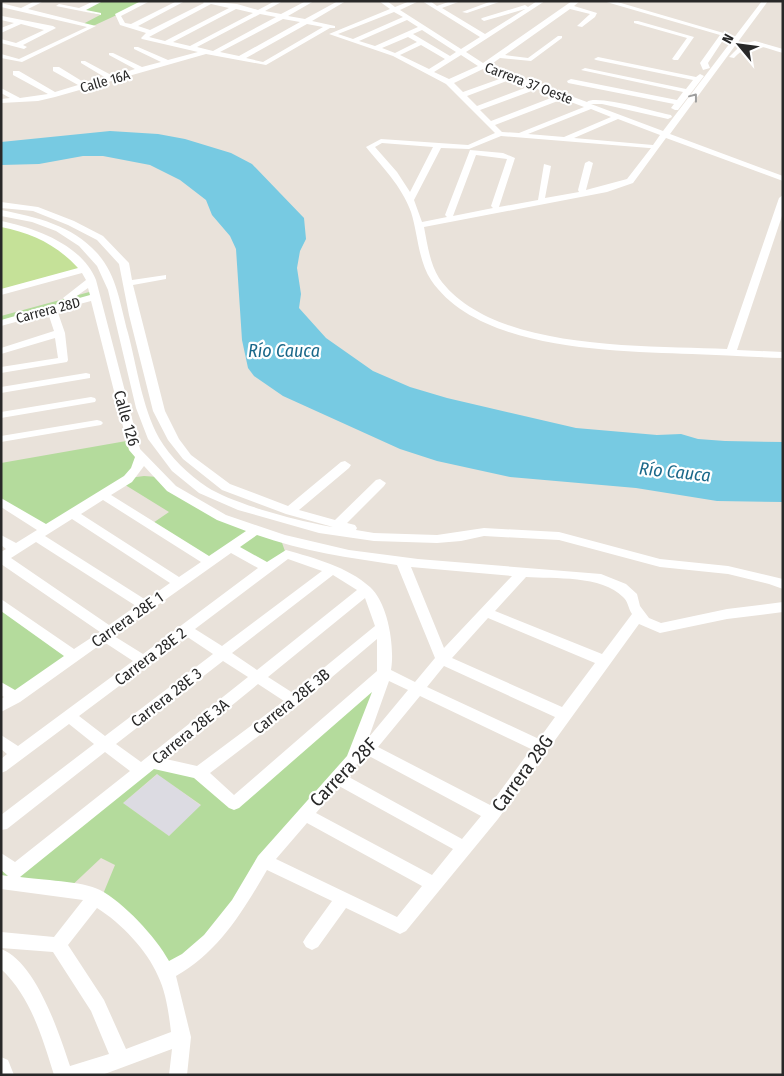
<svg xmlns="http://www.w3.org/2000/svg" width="784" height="1076" viewBox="0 0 784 1076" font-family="'Fira Sans Condensed',sans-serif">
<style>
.industrial{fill:#dcdbe2}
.green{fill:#b4db9c;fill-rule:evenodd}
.pitch{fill:#c5e198}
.water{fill:#77cae2}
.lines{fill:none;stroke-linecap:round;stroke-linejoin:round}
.minor{fill:#fff;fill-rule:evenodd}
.oneway{stroke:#9e9e9e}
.labels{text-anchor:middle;stroke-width:4.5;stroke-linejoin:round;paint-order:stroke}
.far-street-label{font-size:14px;fill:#282828;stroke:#fff}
.street-label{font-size:16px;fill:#282828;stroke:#fff}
.water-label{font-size:18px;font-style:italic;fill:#1a6889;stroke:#fff}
.near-street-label{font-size:19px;fill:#282828;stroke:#fff}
</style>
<rect width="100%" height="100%" fill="#e9e2da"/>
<path class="industrial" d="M158 774 201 806 169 836 123 803Z"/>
<path class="green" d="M100 1H147L93 26 83 24 100 15 80 10Z
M93 291 94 297 1 323V316Z
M132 440 140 458 129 478 144 476 158 477 212 514 281 540 286 554 267 568 230 547 210 562 150 525 169 512 122 483 47 530 1 502V463Z
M1 604 74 656 15 698 1 687Z
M384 673 353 759 238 905 166 972 101 899 115 865 101 858 67 890 1 882V860L15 872 151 762 199 773 234 804ZM157 774 201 805 169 836 123 803Z"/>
<path class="pitch" d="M1 224 47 238 85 269 1 292Z"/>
<path class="water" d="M110 131 158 134 185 139 231 153 252 164 304 218 306 239 300 251 297 268 301 294 299 308 326 338 373 371 410 387 447 398 576 428 657 435 681 434 698 439 725 441 783 442V502L717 501 636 488 510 477 437 461 400 449 283 396 254 376 248 368 242 340 236 249 230 236 212 215 206 200 180 180 150 165 103 156H83L39 164 1 165V142Z"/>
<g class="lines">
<path class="minor" d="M35 1H44L28 9 96 26 22 62 1 58V54L19 59 87 27 1 7V3L21 8Z
M94 1H103L86 10 101 13V15L56 6 59 4 79 8Z
M141 1H150L121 16 125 23 131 24 177 1H185L138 26 150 30 204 3 202 1 237 4 258 10 275 1H283L265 11 281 14 306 1H314L288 16 305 19 338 1H346L312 21 335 26V28H330L266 65 206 54 55 97 38 101 1 103V99L10 98 1 93V88L20 98 48 94 13 75V71H19L55 92 78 85 53 71V67H59L85 83 106 78 81 63V61H85L113 76 135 69 109 55V53H113L142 67 161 62 134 49V47H138L168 60 198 52 142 39 141 38 146 33 120 25 115 14ZM211 4 229 8 165 41 149 37ZM236 9 253 13 190 46 173 42ZM260 14 276 17 213 51 197 47ZM283 19 300 22 239 56 220 52ZM307 24 323 27 263 62 246 58Z
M379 1H387L395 7 410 1H419L400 10 461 49 480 37 422 1H430L437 6 451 1H461L442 8 485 34 525 9 484 21 481 19 482 18 525 5 528 7 537 1H545L466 52 483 63 572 1H580L574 6 597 13 595 17 582 27 577 26 590 14 570 9 505 55 528 58 558 36H562V38L531 61 500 58 489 66 587 102C595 94 656 112 671 115L672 117 668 119 602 104H591L663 131 762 1H768L670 134 783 176V181L666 138 633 183 607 192 424 227C427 243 430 264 439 278 491 352 645 345 727 349L779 198 783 195 782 216 737 350 783 352V358C753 357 722 355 692 354 616 351 479 351 431 280 418 260 418 234 411 212 401 185 383 168 366 147L381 139 468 145 495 133 446 84 393 56 329 34 390 9ZM394 12 403 17 353 39 338 34ZM407 20 418 27 375 46 359 41ZM422 30 456 52 450 56 413 34ZM408 37 417 42 395 53 382 48ZM421 45 445 59 429 69 400 55ZM461 55 478 66 449 79 434 72ZM483 69 505 77 463 92 454 83ZM512 79 530 86 477 106 467 96ZM537 89 556 96 491 121 480 110ZM563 99 584 107 519 133 502 132 495 125ZM591 109 611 117 564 137 528 134ZM618 119 660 135 653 145 574 138ZM501 136 649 148H651L627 179 586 190 593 163 589 161 585 163 578 190 579 192 545 198 551 166 544 164 538 200 499 207 515 158 503 153 470 150 445 215 447 217 422 222 414 200 441 148 469 149ZM382 143 433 147 410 192 397 172 375 147ZM476 155 507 159 491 206 493 208 453 216Z
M492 1H502L467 13 462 12Z
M603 1H614L727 34 708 63 710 68 703 70 700 63 720 35Z
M2 16 53 26 56 28 23 45 27 47 24 49 1 43V39L16 43 44 30 21 24 1 33V28L14 23 1 20Z
M634 21H638L694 37 678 60H674L672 59 687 38 634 23Z
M755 41 783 49V53C760 47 753 39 734 58L729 57 742 44Z
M598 57 696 77 700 74 704 76 678 110H675L671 108 674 104 568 83 567 81 571 79 677 100 683 92 581 70 585 68 686 89 693 80 596 60 594 59Z
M1 202 38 207 74 221 103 236 129 263 132 280 166 275V279L133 285 165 411 179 439 191 455 230 484 288 506 341 462 345 461 351 465 349 468 299 510 335 520 376 480 380 479 386 483 384 486 347 523 355 525 357 528 356 530 374 533 437 535 484 528 559 532 660 559 728 566 783 579V589L769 584 728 574 660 567 559 540 484 536 461 541 437 543 374 541 319 533 238 510 199 493 172 471 148 439 136 408 108 290 97 266 79 246 56 231 32 222 1 216V210C36 217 72 225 97 253 117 275 120 304 128 333 137 367 142 407 159 438 170 457 189 475 207 487 233 504 301 522 333 527L286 514 222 490 183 459 168 440 153 411 129 315 119 264 97 240 68 225 33 211 1 208Z
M1 221C36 228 82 245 96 280L140 449 176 486 226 515 285 535 349 550 418 559 601 574 626 584 637 594 640 606 649 618 661 623 727 609 783 602V612L727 619 660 633 639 624 498 819 406 931 400 934 394 931 346 908 318 947 312 950 306 947 303 942 306 937 332 901 267 870C243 911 219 952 176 976L191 1037 187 1075H169L172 1049 102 1075H54C42 1037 31 997 1 969V949C36 962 59 1033 70 1066L109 1054 91 1011 53 952 1 948V932L54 937 83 900 1 889V875L8 876 1 870V853L15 862 130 771 105 752 7 829 1 830V815L94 744 69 724 6 771 1 773V759L7 754 1 749V735L18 746 133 661 104 642 20 702 1 712V699L4 697 1 695V682L15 690 64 656 1 611V599L74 649 100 632 1 564V552L6 549 1 545V535L16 543 37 530 1 507V498L46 524 124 476 131 468 135 457 129 450 91 301 57 310 65 333 68 360 67 362 1 373V367L58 358 55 338 1 354V348L54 331 48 313 1 326V320L90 295 88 288 71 300H65L63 298 86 280 82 273 1 295V289L78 268C57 245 32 233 1 227ZM144 466 167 491 217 520 246 531 209 556 111 495 132 482ZM103 500 201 562 179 577 81 514ZM72 519 170 583 146 600 45 536ZM257 535C302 551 350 558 397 565L435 658 415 682 391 670C395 647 388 603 370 587 348 567 314 558 286 550L267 562 240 547ZM36 542 136 606 109 625 11 558ZM231 553 258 568 143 654 114 636ZM288 559 322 571 222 646 195 629ZM411 567 512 576 444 648ZM333 575 357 590 257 670 232 653ZM526 577C554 579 602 575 623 597 628 601 628 608 632 614L602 654 495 611ZM365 598 375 626 293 693 268 677ZM488 618 595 663 562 707 452 658ZM186 636 213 654 105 736 79 716ZM377 639V671L234 795 210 773 299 705ZM223 661 248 677 141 762 116 744ZM444 666 555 717 539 739 427 687ZM389 681 408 690 369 737ZM258 684 284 701 197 766 166 759ZM372 692 347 756 258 856 232 900 204 935 182 954 169 961C156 937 123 902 100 890 83 881 40 880 20 877L154 769 194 778 229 808 234 810 239 808ZM420 696 531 749 490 805 378 747ZM369 756 481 816 462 839 347 776 358 763ZM339 786 453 849 432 875 316 813ZM307 823 422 886 397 917 276 859ZM97 908C121 923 147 950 158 976 166 992 169 1015 171 1032L126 1049 104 1000 68 945Z
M86 373 90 374V378L1 393V387Z
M91 397 95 398 96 400 95 402 1 418V412Z
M97 420 101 421 103 423 101 425 1 442V436Z
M1 1057 8 1060 14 1075H1Z"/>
</g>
<defs><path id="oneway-chevron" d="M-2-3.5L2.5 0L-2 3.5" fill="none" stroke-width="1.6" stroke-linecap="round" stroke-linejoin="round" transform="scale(1.25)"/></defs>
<use class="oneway" href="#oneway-chevron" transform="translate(694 97) rotate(-53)"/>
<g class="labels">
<g class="far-street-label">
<text transform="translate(105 81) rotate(-16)" y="5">Calle 16A</text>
<text transform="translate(529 83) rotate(21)" y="5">Carrera 37 Oeste</text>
<text transform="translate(48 310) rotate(-15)" y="5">Carrera 28D</text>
</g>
<g class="street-label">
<text transform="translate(127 418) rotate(74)" y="6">Calle 126</text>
<text transform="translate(127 619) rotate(-35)" y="6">Carrera 28E 1</text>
<text transform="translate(150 656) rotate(-37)" y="6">Carrera 28E 2</text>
<text transform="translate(166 697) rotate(-38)" y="6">Carrera 28E 3</text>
<text transform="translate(291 701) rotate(-39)" y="6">Carrera 28E 3B</text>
<text transform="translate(190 731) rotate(-39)" y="6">Carrera 28E 3A</text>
</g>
<g class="water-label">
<text x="284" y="357">Río Cauca</text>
<text transform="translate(675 472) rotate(6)" y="6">Río Cauca</text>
</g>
<g class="near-street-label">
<text transform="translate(343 772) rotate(-46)" y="7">Carrera 28F</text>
<text transform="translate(522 773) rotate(-54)" y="7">Carrera 28G</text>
</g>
</g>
<rect width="784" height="1076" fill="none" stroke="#282828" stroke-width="5"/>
<g transform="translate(739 45) rotate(299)" stroke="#ffffff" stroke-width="4" paint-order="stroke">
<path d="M0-4L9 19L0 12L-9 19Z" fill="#282828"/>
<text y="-8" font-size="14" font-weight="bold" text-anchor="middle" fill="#282828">N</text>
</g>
</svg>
